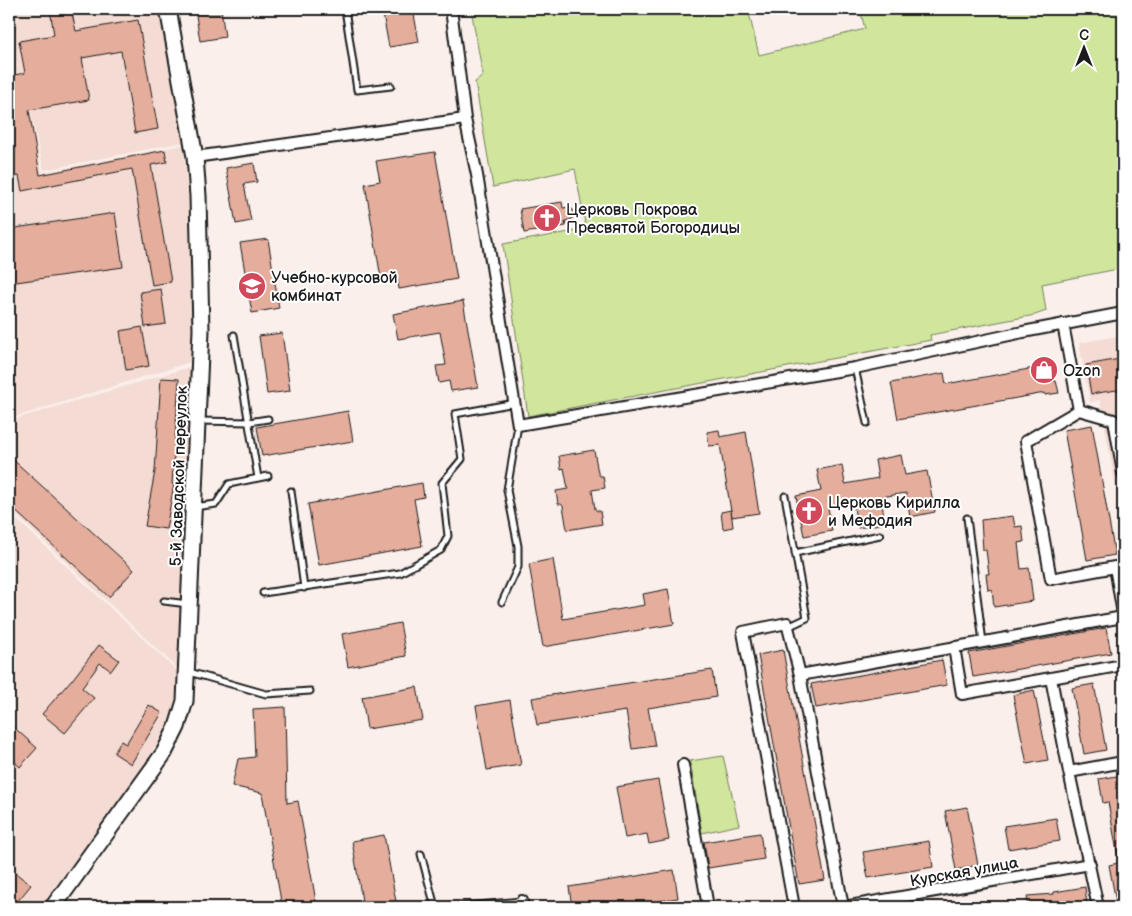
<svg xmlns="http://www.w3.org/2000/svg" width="1132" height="916" viewBox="0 0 1132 916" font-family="'Balsamiq Sans',sans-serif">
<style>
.built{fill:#f4dbd3}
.green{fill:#cfe69c;stroke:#76815c}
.building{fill:#e5ad9c;stroke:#1c1c1c}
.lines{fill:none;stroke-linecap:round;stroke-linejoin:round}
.lane-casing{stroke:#1c1c1c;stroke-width:9}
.street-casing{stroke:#1c1c1c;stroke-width:14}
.secondary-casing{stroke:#1c1c1c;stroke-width:19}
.lane{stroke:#fff;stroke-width:5}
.street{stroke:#fff;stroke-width:10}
.secondary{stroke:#fff;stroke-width:15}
.labels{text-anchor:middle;stroke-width:4;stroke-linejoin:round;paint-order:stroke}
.poi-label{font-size:16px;fill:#1c1c1c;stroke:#fff;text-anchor:start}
.street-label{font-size:16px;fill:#1c1c1c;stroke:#fff}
</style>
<rect width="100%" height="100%" fill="#faefeb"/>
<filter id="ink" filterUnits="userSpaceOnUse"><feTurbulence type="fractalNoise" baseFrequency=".02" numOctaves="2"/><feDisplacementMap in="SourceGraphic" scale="10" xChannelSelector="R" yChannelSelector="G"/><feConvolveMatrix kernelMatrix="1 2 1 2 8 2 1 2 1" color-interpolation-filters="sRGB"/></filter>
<g filter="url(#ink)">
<path class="built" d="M9 9H158L179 112 183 142 44 170 29 105 42 173 183 145 188 196 193 361 9 419V68L22 65 9 67Z
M1123 335V511L1120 512 1100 400 1090 402 1079 343Z
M193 366 187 477 179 670 9 508V421Z
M9 512 178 672 173 717 147 760 41 907H9Z"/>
<path class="green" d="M471 9H748L759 55 865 29 860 9H1123V268L1042 284 1046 311 1035 315 930 335 931 340 528 416 503 244 586 229 575 169 493 187 475 82 483 76Z
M723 756 739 825 702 833 690 761Z"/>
<path class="building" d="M50 9H71L76 31 138 20 158 129 135 133 121 51 82 58 89 100 29 110 40 175 165 150 167 162 151 165 171 282 152 285 132 169 22 191 19 176 9 177V76L25 73 19 41 54 35Z
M195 9H221L225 37 200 41Z
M382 9H413L419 42 389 47Z
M435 152 457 279 399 289 397 276 381 278 365 184 380 181 376 161Z
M254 163 257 182 244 184 251 221 236 224 226 168Z
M562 202 563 208 569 207 573 210 574 216 571 220 565 221 566 226 524 233 520 209Z
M115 213 123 267 9 283V229Z
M268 239 279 308 252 313 240 243Z
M161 289 166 324 145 327 140 292Z
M463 301 478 387 451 391 449 381 439 383 436 366 446 365 440 332 398 339 393 314Z
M142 327 149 366 126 370 120 331Z
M282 333 290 391 267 394 259 336Z
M1120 359 1122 369H1123V389L1091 394 1086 365Z
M1051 363 1054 381H1056L1059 393 1045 395V393L898 419 891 383 944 373 946 384 1040 367V364Z
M161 378 179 379 172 484H174L166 529 145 526 155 471Z
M348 411 353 441 262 456 257 427Z
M1092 425 1115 555 1087 560 1064 430Z
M719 430 720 437 746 432 759 513 732 517 720 445 709 446 707 432Z
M594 450 598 473 600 476H603L605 488 592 490 595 509 597 511H600L602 524 567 530 563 506 561 504H558L556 491 568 489 564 468 561 469 559 456Z
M901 455 905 475 927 471 935 512 910 517 906 493 881 497 885 523 858 528 853 503 828 507 832 531 804 536 796 496 821 491 817 470 842 465 845 484 878 478 875 460Z
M9 456 134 570 109 597 9 505Z
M422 483 424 497 414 499 422 546 319 565 308 504Z
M731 510 733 527 723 529 721 512Z
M1013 516 1015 527 1022 526 1024 542 1018 543 1021 569 1029 568 1033 601 994 607 992 589 988 590 986 574H989L986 550H983L981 520Z
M553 559 563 619 645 605 643 594 668 589 674 624 543 647 529 564Z
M400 623 406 656 348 667 342 634Z
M1106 628 1111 653 973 677 969 653Z
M99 645 119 660 111 671 100 663 82 688 94 698 65 733 42 714 72 679V680Z
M783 650 825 880 799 884 758 655Z
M942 660 947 685 816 708 811 684Z
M712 670 716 697 648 708 655 746 632 749 626 711 537 725 532 698Z
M1094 684 1106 750 1084 754 1072 688Z
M417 687 423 720 367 729 362 697Z
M1034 690 1048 760 1027 764 1013 695Z
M510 700 521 765 487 770 476 706Z
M149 705 162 713 131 764 114 753 121 741 126 744Z
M285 707 287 803 298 801 317 907H282L262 793 232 786 238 759 255 757 253 709Z
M9 723 37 748 20 767 9 757Z
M1123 775V857H1118L1108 802 1103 803 1099 779Z
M658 780 669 840 649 844 647 834 625 838 616 787Z
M967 807 978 865 956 870 945 811Z
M1056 818 1060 841 1008 849 1004 826Z
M760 833 764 859 708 868 704 842Z
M384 835 397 907H363L352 841Z
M929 841 933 867 868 878 863 852Z
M1123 862V907H1117L1109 865Z
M9 868 31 885 17 902 9 895Z
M674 870 678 898 620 907H572L569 887Z
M1085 887 1087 904 1068 907H1028L1027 896 1054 894V892Z"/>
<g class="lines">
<defs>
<path id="lane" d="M345 9 357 90 391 86
M234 335 258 478
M855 368 867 423
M199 421 249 422 268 419
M291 491 304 588
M785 496 807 618 788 627
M194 507 216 504 229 484 268 476
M967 518 983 642
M795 553 880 535
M263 593 400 573 441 550 448 536 442 483 462 459 455 414 515 403
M164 601 188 604
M502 602 518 567V546L507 490 518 425
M189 672 266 694 310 691
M421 854 435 907
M456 907 522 901"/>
<path id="street" d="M451 9 465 119 477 175 518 425 855 368 1023 332 1123 313
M195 157 465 119
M1063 324 1079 410 1026 441 1051 579 1115 567 1123 614
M1079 410 1114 420 1123 473
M954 647 962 694 1123 665
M800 675 1123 617
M1051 678 1069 772 1098 907
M683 765 708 907
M1069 772 1123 762
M522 901 523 907
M794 907 743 632 787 623 800 675 843 907
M844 907 1090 864"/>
<path id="secondary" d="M53 907 164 753 177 727 185 701 201 330 198 196 195 157 168 9"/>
</defs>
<use href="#lane" class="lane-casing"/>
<use href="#street" class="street-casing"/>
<use href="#secondary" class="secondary-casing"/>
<use href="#lane" class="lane"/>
<use href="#street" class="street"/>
<use href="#secondary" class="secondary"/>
</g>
</g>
<defs>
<symbol id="church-disc" viewBox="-11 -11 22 22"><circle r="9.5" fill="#d1495b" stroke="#fff"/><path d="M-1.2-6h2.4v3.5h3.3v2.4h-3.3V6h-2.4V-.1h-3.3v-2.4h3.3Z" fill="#fff"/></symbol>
<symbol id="university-disc" viewBox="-11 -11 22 22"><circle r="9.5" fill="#d1495b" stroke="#fff"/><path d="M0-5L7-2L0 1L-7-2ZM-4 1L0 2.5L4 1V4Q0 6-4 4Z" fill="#fff"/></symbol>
<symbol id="shop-disc" viewBox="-11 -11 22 22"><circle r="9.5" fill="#d1495b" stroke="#fff"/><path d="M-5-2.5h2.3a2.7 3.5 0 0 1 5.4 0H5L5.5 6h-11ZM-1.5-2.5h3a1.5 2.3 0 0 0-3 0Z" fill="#fff"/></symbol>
</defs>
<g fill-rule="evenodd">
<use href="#church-disc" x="531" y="202" width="32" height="32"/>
<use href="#university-disc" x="236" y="270" width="32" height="32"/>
<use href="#shop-disc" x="1028" y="354" width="32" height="32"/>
<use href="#church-disc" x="793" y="495" width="32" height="32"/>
</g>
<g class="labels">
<g class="poi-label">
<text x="566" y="215">Церковь Покрова<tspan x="566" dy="18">Пресвятой Богородицы</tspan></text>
<text x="271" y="283">Учебно-курсовой<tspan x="271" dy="18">комбинат</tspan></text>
<text x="1063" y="376">Ozon</text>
<text x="828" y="508">Церковь Кирилла<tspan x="828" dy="18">и Мефодия</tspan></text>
</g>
<g class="street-label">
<text transform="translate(178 476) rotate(-88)" y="6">5-й Заводской переулок</text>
<text transform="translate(964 871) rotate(-10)" y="6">Курская улица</text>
</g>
</g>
<rect width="1132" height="916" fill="none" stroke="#fff" stroke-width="30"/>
<rect x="15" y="15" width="1102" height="886" fill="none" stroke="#1c1c1c" stroke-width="2" filter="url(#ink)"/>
<g transform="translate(1084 48)" stroke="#ffffff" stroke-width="4" paint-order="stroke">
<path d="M0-4L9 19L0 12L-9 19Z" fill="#1c1c1c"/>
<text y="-8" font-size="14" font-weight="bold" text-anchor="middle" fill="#1c1c1c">С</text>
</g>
</svg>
